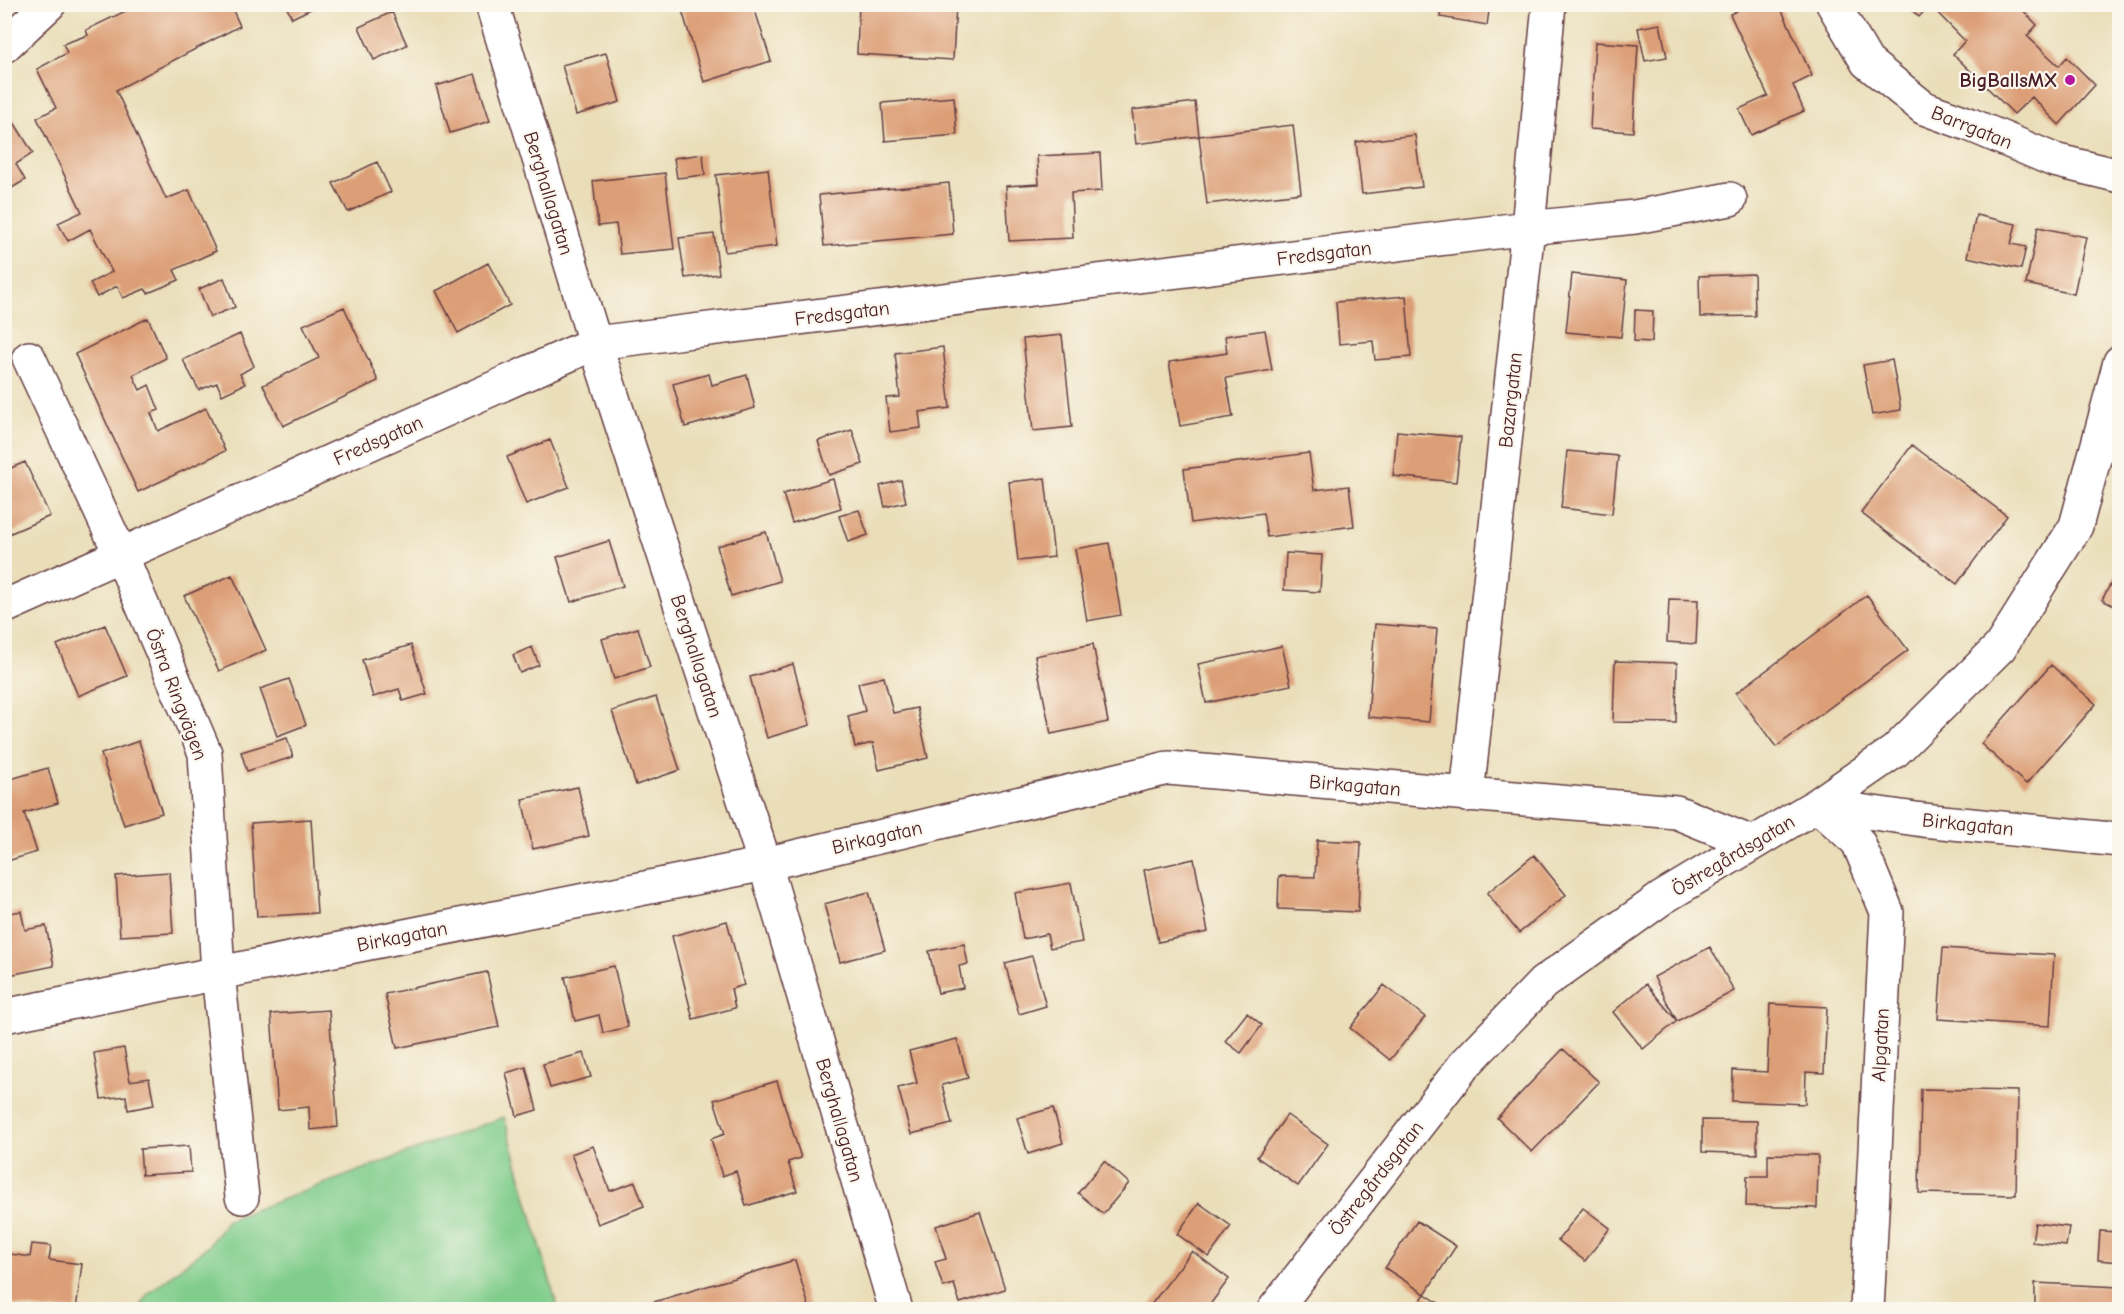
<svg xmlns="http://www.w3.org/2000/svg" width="2124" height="1314" viewBox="0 0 2124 1314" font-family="'Comic Neue',sans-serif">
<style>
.green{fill:#81cd8c;stroke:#66765c;stroke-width:1.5}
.building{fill:#dc9e76}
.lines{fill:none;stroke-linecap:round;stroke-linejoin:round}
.minor-casing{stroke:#623c40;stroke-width:36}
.minor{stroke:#fff;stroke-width:33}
.poi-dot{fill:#b5179e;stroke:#fbf7ec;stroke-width:2}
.labels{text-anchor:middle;stroke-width:4.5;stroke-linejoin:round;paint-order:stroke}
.poi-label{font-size:20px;font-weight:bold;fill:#4a1f2b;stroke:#fbf7ec;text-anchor:end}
.street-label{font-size:20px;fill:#4a1f2b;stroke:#fbf7ec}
</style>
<rect width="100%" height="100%" fill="#fbf7ec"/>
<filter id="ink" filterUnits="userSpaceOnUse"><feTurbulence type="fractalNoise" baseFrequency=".0167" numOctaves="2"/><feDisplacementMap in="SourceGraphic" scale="12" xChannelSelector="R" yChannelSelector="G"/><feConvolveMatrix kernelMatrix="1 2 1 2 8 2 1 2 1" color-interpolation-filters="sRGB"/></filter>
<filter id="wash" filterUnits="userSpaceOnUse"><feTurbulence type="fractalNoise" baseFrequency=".008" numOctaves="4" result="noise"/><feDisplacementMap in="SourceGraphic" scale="24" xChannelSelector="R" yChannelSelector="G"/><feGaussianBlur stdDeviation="1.35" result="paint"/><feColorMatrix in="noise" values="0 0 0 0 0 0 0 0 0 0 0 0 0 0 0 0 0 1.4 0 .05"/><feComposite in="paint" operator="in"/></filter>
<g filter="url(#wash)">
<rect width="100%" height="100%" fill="#eadeb9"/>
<path class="green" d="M504 1117 558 1309 139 1310 148 1294 209 1245 227 1220Z"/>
<g id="blocks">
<path class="building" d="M140 4H230L240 26 116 90 166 199 189 190 216 251 174 270 179 280 148 293 145 289 123 298 117 286 97 297 90 283 112 272 90 229 68 241 58 223 82 212 37 118 56 108 37 69 67 53 63 44 88 35 86 30Z
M285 4H321L292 18Z
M680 4H753L771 61 704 82Z
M859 4H956L953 60 857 54Z
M1442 4H1490L1487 25 1440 17Z
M1751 4H1779L1812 76 1793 85 1804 111 1751 135 1739 109 1768 96 1730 14Z
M1906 4H2017L2037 25 2027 36 2059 66 2067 57 2095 85 2059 125 2032 97 2014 114 1953 54 1965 41 1930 5 1919 17Z
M392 12 407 45 374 60 359 27Z
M1660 24 1667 57 1645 61 1638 28Z
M1595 42 1638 45 1633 132 1590 129Z
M606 53 620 102 576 115 562 65Z
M475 74 490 121 450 133 436 86Z
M954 97 957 135 885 141 882 103Z
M1195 102 1199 136 1136 144 1132 110Z
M7 111 33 153 16 164 25 180 4 193V112Z
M1293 125 1301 193 1207 204 1199 136Z
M1415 135 1422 187 1362 194 1356 142Z
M1100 153 1102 191 1071 193 1073 238 1009 241 1006 186 1039 184 1037 156Z
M703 154 705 175 677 178 674 158Z
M377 162 391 192 348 212 333 183Z
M768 169 777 246 725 252 716 175Z
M665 173 674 249 620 254 616 224 598 226 593 181Z
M949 183 953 234 824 246 819 195Z
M1976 215 2016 224 2011 244 2026 247 2021 269 1967 257Z
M2038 227 2086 237 2074 294 2026 284Z
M714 234 719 274 685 278 679 238Z
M488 263 510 305 458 333 436 291Z
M1572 274 1627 280 1621 337 1566 332Z
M1754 274 1755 316 1700 317 1699 276Z
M224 278 235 307 210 317 199 289Z
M1406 296 1411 357 1375 360 1373 341 1339 344 1336 302Z
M344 307 378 381 283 426 263 385 319 358 303 325Z
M1635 310 1653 311 1652 342 1634 341Z
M148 318 166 358 133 375 140 390 149 385 159 410 151 413 158 431 206 408 225 451 138 492 75 354Z
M1265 330 1272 370 1226 378 1233 417 1180 426 1169 362 1227 353 1225 336Z
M240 334 254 366 240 374 245 384 222 395 217 383 199 390 183 360Z
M1062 335 1072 427 1033 431 1023 339Z
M943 347 950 408 919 412 921 428 890 432 886 398 900 397 895 353Z
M1892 360 1901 410 1872 415 1863 365Z
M709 374 712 385 747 375 755 408 685 427 673 384Z
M852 430 863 464 829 475 818 441Z
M1397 431 1461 437 1456 482 1393 476Z
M550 440 569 487 526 504 507 457Z
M1912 445 2007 516 1957 584 1861 513Z
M1567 451 1618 456 1612 514 1561 508Z
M1309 453 1314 490 1349 486 1354 526 1267 537 1263 513 1191 523 1184 469Z
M25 462 50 516 4 536V471Z
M1045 478 1054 557 1018 561 1009 482Z
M833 479 841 508 792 523 783 494Z
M901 480 906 502 885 507 880 486Z
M859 510 868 535 848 542 839 516Z
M766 532 780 581 731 596 717 546Z
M609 541 623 586 571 602 557 557Z
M1109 543 1121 615 1087 621 1075 549Z
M1286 553 1322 555 1320 592 1284 590Z
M2120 566V609L2102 600Z
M232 575 266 650 219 671 184 596Z
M1867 595 1908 650 1776 747 1736 693Z
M1669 599 1698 600 1696 644 1667 642Z
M1375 624 1437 629 1429 722 1368 717Z
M105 625 127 676 78 696 57 645Z
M638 628 650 667 614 679 602 639Z
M1093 644 1108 722 1051 734 1035 656Z
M411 645 427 694 403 701 399 689 373 697 362 660Z
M1282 646 1291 685 1206 703 1198 664Z
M532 647 539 665 520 673 513 655Z
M1615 661 1677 663 1676 723 1613 722Z
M793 664 810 725 767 738 750 677Z
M2051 665 2096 704 2026 784 1981 744Z
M884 677 893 713 917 708 928 758 879 770 873 743 855 747 848 716 865 711 858 683Z
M289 679 306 725 277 736 260 689Z
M656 697 680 770 636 785 612 711Z
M287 738 293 757 247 771 241 752Z
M139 741 162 813 124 825 101 754Z
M48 768 58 803 24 813 37 852 4 862V781Z
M578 787 589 836 533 849 522 799Z
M311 819 317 913 257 917 251 823Z
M1317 840 1361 842 1358 912 1278 909 1279 876 1315 877Z
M1534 855 1566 895 1519 933 1487 893Z
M1194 859 1208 932 1158 942 1144 870Z
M169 872 173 933 120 936 116 876Z
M1071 883 1082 942 1050 948 1047 934 1023 939 1015 893Z
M869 892 885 950 840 962 824 904Z
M21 911 25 930 46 926 54 966 4 976V914Z
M727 921 744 985 731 989 735 1008 693 1019 672 936Z
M964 944 968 964 959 966 963 988 938 993 929 951Z
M1710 947 1734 991 1677 1021 1654 977Z
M1943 948 2054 955 2050 1026 1938 1019Z
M1032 956 1046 1006 1019 1014 1005 963Z
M614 966 628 1027 603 1033 599 1015 575 1021 565 977Z
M487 972 499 1027 397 1048 385 994Z
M1646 984 1677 1021 1643 1049 1613 1012Z
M1384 985 1425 1017 1390 1060 1350 1028Z
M1770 1004 1827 1007 1824 1073 1806 1072 1805 1104 1732 1101 1733 1070 1767 1072Z
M329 1010 338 1127 310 1130 309 1107 278 1110 271 1014Z
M1247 1013 1262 1025 1241 1053 1225 1041Z
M957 1039 968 1078 942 1085 952 1124 911 1134 898 1088 917 1083 909 1051Z
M124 1048 130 1081 149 1078 154 1105 128 1110 126 1096 101 1099 94 1053Z
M1563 1049 1599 1082 1532 1152 1497 1118Z
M584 1053 591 1077 550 1088 543 1064Z
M526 1067 537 1110 517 1116 506 1073Z
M777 1081 801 1158 788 1162 797 1191 746 1206 736 1171 722 1176 711 1139 725 1134 714 1100Z
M1921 1089 2018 1091 2016 1195 1919 1193Z
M1053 1108 1063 1143 1028 1154 1017 1118Z
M1287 1115 1328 1144 1298 1186 1257 1157Z
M1702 1120 1757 1121V1154L1702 1152Z
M189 1146 191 1172 142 1175 140 1149Z
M593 1146 610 1191 635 1182 644 1206 598 1224 571 1154Z
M1768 1154 1818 1155 1817 1208 1746 1206 1747 1176H1768Z
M1104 1161 1129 1183 1103 1214 1078 1193Z
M1199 1203 1231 1226 1209 1257 1177 1234Z
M1583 1208 1610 1228 1585 1261 1558 1240Z
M980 1212 1005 1289 960 1303 954 1284 943 1287 935 1262 946 1259 936 1226Z
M1417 1221 1456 1246 1425 1294 1385 1268Z
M2035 1223 2069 1227 2066 1246 2032 1242Z
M2100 1231 2120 1232V1262L2098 1260Z
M32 1244 51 1246 49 1260 82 1264 76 1310H45L4 1304V1253L30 1257Z
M1192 1251 1229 1279 1206 1310H1147Z
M795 1260 810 1310H630V1309Z
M2035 1283 2120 1287V1310H2035Z
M1425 1294 1449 1310H1414Z"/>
</g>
</g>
<g filter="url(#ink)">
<use href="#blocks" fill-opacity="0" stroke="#623c40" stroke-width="1.5"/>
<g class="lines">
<defs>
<path id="minor" d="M492 4 595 343 765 864 896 1310
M1833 4 1867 62 1924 108 1971 125 2054 160 2120 176
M4 46 49 4
M29 358 121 555 205 753 218 973 242 1197
M4 607 595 343 1528 228 1635 217 1730 199
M1467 795 1528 228 1549 4
M1817 805 1858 842 1887 912 1867 1310
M1817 805 1923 820 2120 840
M4 1016 765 864 1168 768 1676 812 1752 843
M1274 1310 1465 1064 1543 983 1662 898 1817 805 1895 751 2000 647 2076 526 2120 362"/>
</defs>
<use href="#minor" class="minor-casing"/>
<use href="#minor" class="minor"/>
</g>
</g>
<circle class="poi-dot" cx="2070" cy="80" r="6"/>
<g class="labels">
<g class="poi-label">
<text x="2058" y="87">BigBallsMX</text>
</g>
<g class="street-label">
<text transform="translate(1972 127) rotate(22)" y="7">Barrgatan</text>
<text transform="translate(549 193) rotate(73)" y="7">Berghallagatan</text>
<text transform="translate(1324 253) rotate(-7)" y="7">Fredsgatan</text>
<text transform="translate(842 313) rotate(-7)" y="7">Fredsgatan</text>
<text transform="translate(1510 400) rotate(-84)" y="7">Bazargatan</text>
<text transform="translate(378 440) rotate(-24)" y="7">Fredsgatan</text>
<text transform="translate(697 656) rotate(72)" y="7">Berghallagatan</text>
<text transform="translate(177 694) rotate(69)" y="7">Östra Ringvägen</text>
<text transform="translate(1355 785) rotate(5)" y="7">Birkagatan</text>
<text transform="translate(1968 824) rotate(6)" y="7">Birkagatan</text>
<text transform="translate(877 837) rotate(-13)" y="7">Birkagatan</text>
<text transform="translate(1733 855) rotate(-31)" y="7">Östregårdsgatan</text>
<text transform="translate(402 936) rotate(-11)" y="7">Birkagatan</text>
<text transform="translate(1880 1045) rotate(-87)" y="7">Alpgatan</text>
<text transform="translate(840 1120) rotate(74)" y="7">Berghallagatan</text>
<text transform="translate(1376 1178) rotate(-52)" y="7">Östregårdsgatan</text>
</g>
</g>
<rect width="2124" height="1314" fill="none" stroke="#fbf7ec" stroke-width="24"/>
</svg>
